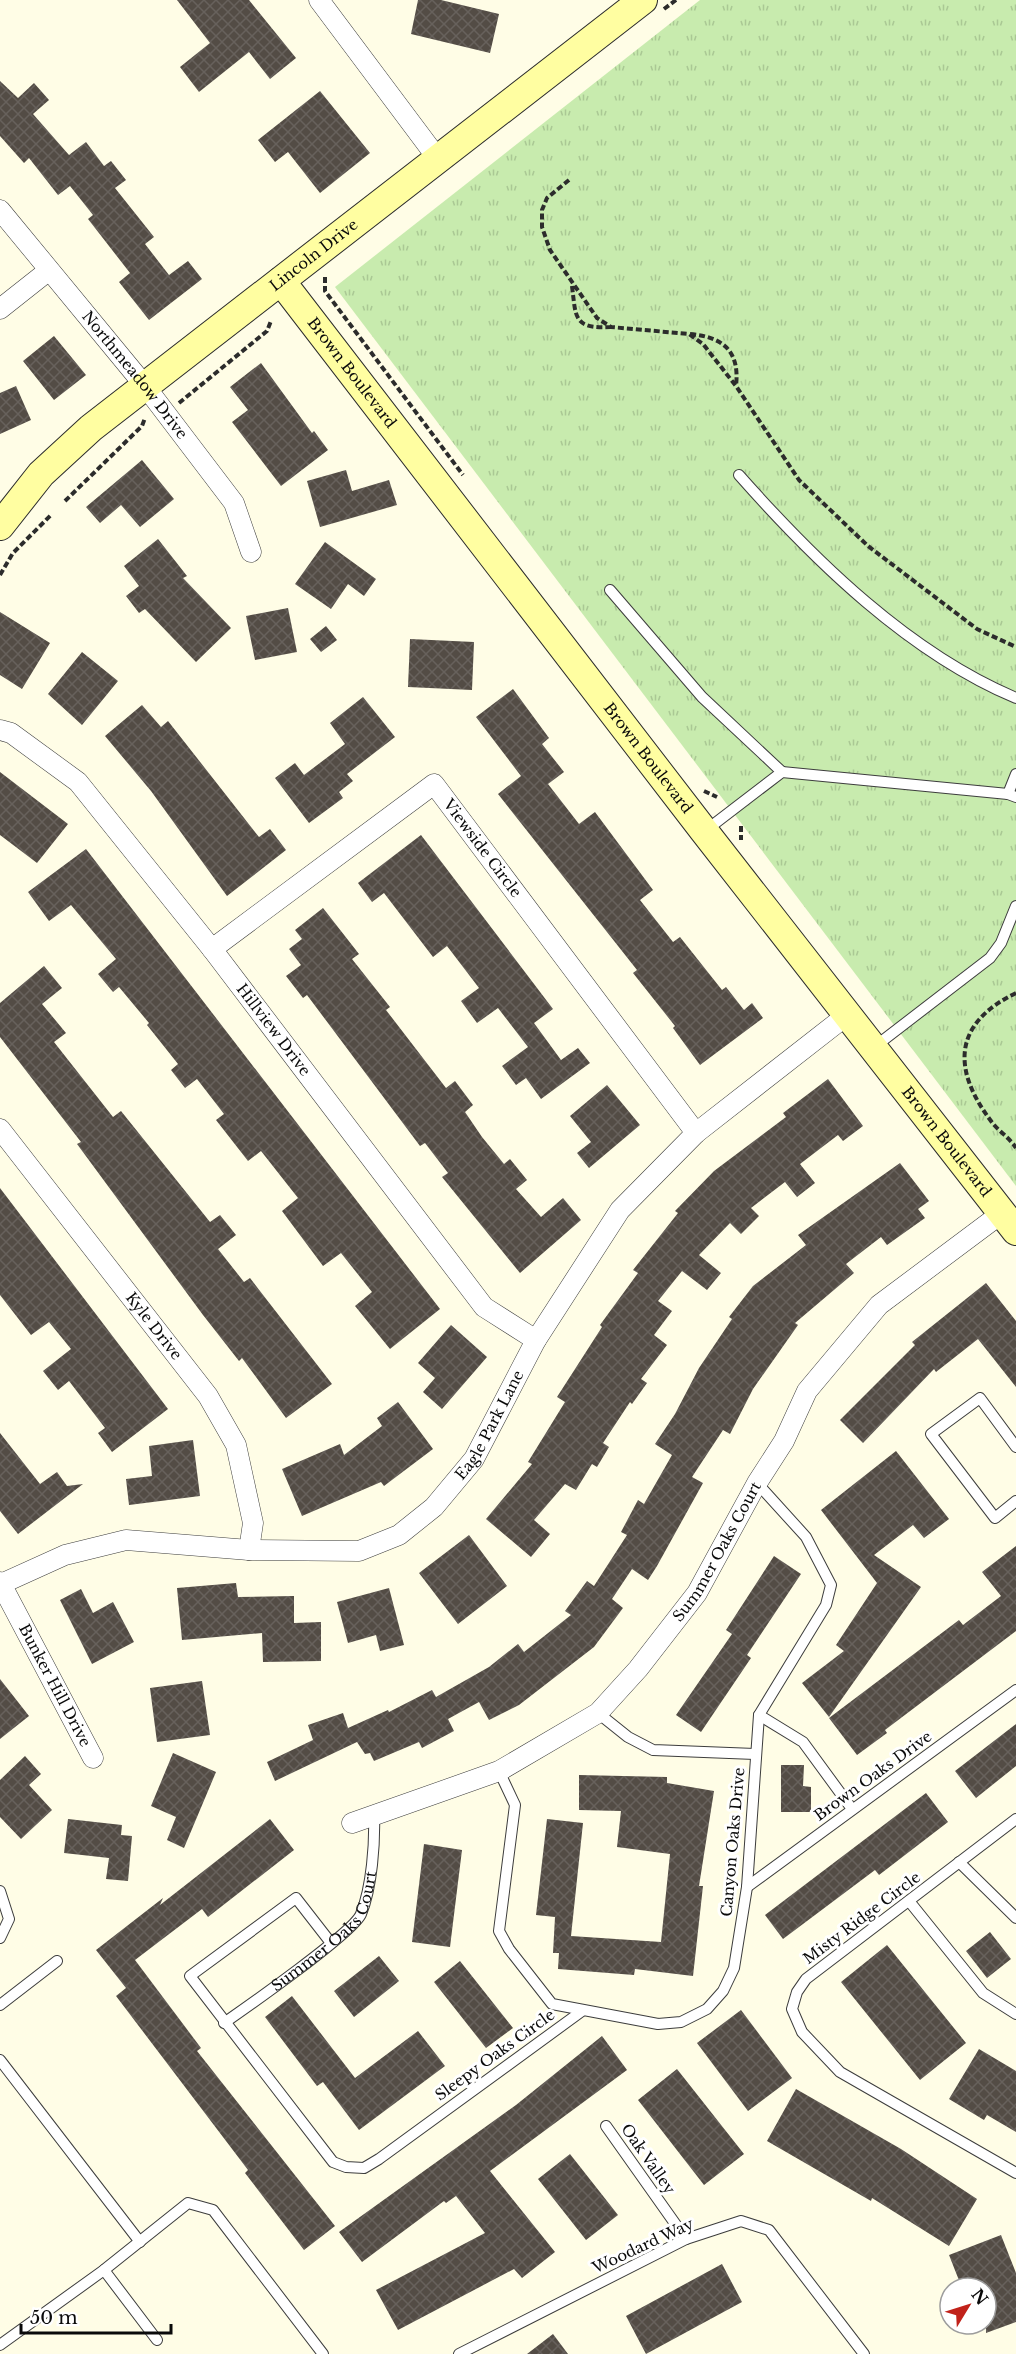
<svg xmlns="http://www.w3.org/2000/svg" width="1016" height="2354" viewBox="0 0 1016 2354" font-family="'Libre Baskerville',serif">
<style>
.grass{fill:url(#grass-tufts)}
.building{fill:url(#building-cross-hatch)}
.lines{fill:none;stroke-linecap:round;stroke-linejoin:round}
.lane-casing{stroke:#3d3d3d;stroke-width:12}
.street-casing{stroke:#3d3d3d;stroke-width:21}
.secondary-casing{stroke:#2c2c2c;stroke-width:30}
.path{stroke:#2c2c2c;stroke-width:4;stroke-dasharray:6 3;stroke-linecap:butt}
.lane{stroke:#fff;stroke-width:10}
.street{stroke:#fff;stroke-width:20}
.secondary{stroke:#fffea1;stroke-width:28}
.labels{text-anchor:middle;stroke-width:6;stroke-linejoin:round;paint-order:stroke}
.street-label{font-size:15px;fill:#0a0a0a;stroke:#fff}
</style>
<defs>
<pattern id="grass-tufts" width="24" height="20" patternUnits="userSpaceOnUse" patternTransform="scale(1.5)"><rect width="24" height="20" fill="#c8ebae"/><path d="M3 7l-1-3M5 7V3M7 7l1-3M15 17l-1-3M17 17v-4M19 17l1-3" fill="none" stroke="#aac894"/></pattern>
<pattern id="building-cross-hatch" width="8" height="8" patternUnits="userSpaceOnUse" patternTransform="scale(1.5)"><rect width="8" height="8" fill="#534c45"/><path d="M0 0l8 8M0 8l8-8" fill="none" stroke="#67615c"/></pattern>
</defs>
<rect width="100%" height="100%" fill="#fffde6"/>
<path class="grass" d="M700 0H1016V1186L335 287Z"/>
<path class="building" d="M177 0H249L296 58 270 79 249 52 199 92 180 67 210 43Z
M418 0H441L499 14 490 53 411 34Z
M0 81 18 98 34 83 49 100 33 114 69 155 86 142 104 166 111 161 126 180 115 188 154 237 145 244 169 275 188 261 202 279 149 320 119 282 130 273 88 219 93 215 70 186 58 195 29 158 24 163 0 136Z
M320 91 370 153 320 193 288 152 275 162 258 140Z
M54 336 86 375 54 400 23 361Z
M261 363 312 433 314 431 328 450 281 486 232 422 248 410 230 387Z
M16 386 31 420 0 434V393Z
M142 460 174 499 140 527 121 505 100 523 86 507Z
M346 470 352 491 389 480 397 505 320 527 307 481Z
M158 539 187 576 183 578 231 628 196 662 145 609 139 613 126 596 139 586 124 566Z
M325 542 376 579 364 596 348 584 331 609 295 584Z
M288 608 297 652 255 660 246 616Z
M0 612 50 643 22 689 0 675Z
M326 626 337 640 321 652 310 639Z
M410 639 474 642 472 690 408 687Z
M82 652 118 681 82 725 48 694Z
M513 689 549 738 542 744 564 772 548 784 579 824 595 812 653 890 640 900 673 942 680 937 722 990 726 987 744 1010 752 1003 763 1018 700 1065 673 1028 675 1026 633 973 637 970 498 794 521 776 476 717Z
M363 697 395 737 347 774 353 781 339 792 343 798 309 823 275 778 295 763 304 775 345 744 330 723Z
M142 705 161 727 168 721 259 837 270 829 286 850 227 896 151 791 105 736Z
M0 772 68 824 37 863 0 835Z
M421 835 553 1009 534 1023 561 1060 578 1048 590 1063 541 1099 526 1078 516 1085 502 1066 528 1047 498 1008 477 1023 461 1001 479 988 447 946 433 957 384 893 372 902 358 883Z
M86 849 440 1309 390 1349 355 1306 372 1292 341 1253 323 1266 282 1211 298 1198 261 1151 248 1161 216 1120 224 1114 197 1079 185 1088 171 1070 178 1064 147 1025 149 1023 119 987 113 992 98 974 116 959 71 905 49 921 28 892Z
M323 908 359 954 352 959 390 1007 386 1010 446 1088 455 1081 473 1105 465 1112 482 1137 504 1164 510 1159 527 1180 516 1189 541 1217 563 1198 581 1220 520 1273 442 1177 448 1173 425 1143 420 1146 307 995 303 998 286 976 301 965 289 949 302 939 295 930Z
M44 966 62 988 42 1004 66 1033 54 1042 113 1117 121 1111 210 1222 220 1215 236 1235 218 1249 244 1282 250 1278 332 1384 286 1418 242 1358 239 1361 203 1315 77 1144 81 1142 0 1037V1003Z
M828 1079 863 1126 843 1141 838 1135 800 1164 815 1183 797 1197 785 1182 751 1208 759 1216 741 1234 730 1223 699 1255 721 1273 707 1290 682 1271 658 1301 672 1311 654 1335 667 1345 641 1379 647 1383 632 1404 630 1402 603 1443 609 1447 597 1467 592 1464 576 1490 565 1484 534 1520 550 1534 531 1557 486 1519 532 1464 528 1462 565 1402 557 1397 602 1327 600 1325 638 1273 633 1270 678 1213 675 1211 714 1171 786 1117 783 1113Z
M607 1085 640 1125 589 1168 577 1153 591 1142 570 1116Z
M900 1163 929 1201 918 1209 925 1218 887 1245 881 1237 846 1264 854 1273 795 1323 798 1325 753 1389 730 1434 723 1430 692 1477 703 1483 657 1566 648 1580 632 1569 612 1599 623 1608 594 1647 519 1705 489 1720 479 1702 448 1719 454 1731 422 1748 419 1742 374 1761 370 1753 365 1754 357 1742 275 1781 267 1762 313 1740 308 1725 343 1713 348 1728 388 1710 389 1712 432 1690 436 1697 489 1667 518 1644 524 1652 571 1615 565 1611 587 1581 594 1586 627 1535 621 1532 638 1500 644 1504 672 1455 655 1444 675 1414 699 1368 732 1319 729 1317 753 1286 806 1245 798 1235Z
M0 1188 168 1409 112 1452 98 1433 105 1428 69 1381 58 1390 43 1371 71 1349 49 1322 31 1335 0 1295Z
M986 1283 1016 1321V1387L978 1339 936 1372 934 1369 863 1443 840 1420 915 1345 912 1342Z
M451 1325 487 1357 442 1409 423 1392 435 1378 418 1363Z
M398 1402 433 1449 384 1486 381 1482 302 1516 282 1469 340 1444 344 1455 382 1426 377 1418Z
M0 1433 40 1484 57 1472 67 1486 83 1484 18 1534 0 1511Z
M193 1440 200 1496 129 1505 126 1479 152 1476 149 1446Z
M896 1451 949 1519 924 1538 913 1525 874 1555 921 1587 829 1717 802 1683 844 1651 836 1645 877 1583 821 1510Z
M469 1535 507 1586 458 1624 419 1573Z
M1016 1546V1631L885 1730 887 1733 857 1755 829 1718 959 1620 963 1625 1001 1596 982 1572Z
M774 1556 801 1574 747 1655 751 1658 701 1732 676 1715 732 1634 726 1630Z
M236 1583 238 1597 294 1596V1623L321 1622V1661L263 1662 262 1633 182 1640 177 1588Z
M389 1588 404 1645 380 1651 376 1635 348 1643 337 1602Z
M81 1589 93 1613 113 1602 134 1642 92 1664 60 1600Z
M0 1679 29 1716 0 1739Z
M202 1681 210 1735 157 1742 150 1688Z
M1016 1724V1766L976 1798 955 1771Z
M173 1753 216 1772 184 1848 167 1840 176 1817 151 1806Z
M25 1756 41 1774 29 1785 52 1810 21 1839 0 1817V1780Z
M781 1765H804L803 1786 811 1787V1812H781Z
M579 1775 667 1777V1783L714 1791 699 1886H703L693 1976 635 1969 634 1975 558 1969 559 1953H553L555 1917 536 1915 547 1819 583 1823 571 1936 661 1942 670 1854 617 1847 621 1811 579 1810Z
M926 1793 948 1822 879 1875 875 1870 783 1939 765 1915Z
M68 1819 122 1825 121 1835 132 1836 128 1881 106 1879 109 1858 64 1853Z
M270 1819 294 1850 208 1917 202 1909 135 1960 201 2048 197 2051 335 2226 304 2250 245 2173 248 2170 116 1996 126 1988 96 1950 163 1898 160 1905Z
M424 1844 462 1850 450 1947 412 1942Z
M990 1932 1011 1959 987 1978 966 1951Z
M887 1945 966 2043 920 2080 841 1982Z
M379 1956 399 1981 354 2017 334 1991Z
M460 1961 513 2028 486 2048 434 1982Z
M292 1996 355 2078 418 2031 445 2066 359 2130 323 2082 317 2086 265 2017Z
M741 2010 792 2078 748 2111 697 2043Z
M602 2036 627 2070 490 2171 555 2252 522 2278 514 2269 398 2330 376 2290 485 2233 456 2196 446 2203 444 2201 362 2262 339 2232 516 2105Z
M979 2049 1016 2071V2132L987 2115 984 2120 949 2099Z
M677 2069 744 2154 704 2185 638 2100Z
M796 2089 901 2149 977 2199 949 2246 872 2198 871 2201 767 2141Z
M570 2154 618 2215 586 2240 538 2179Z
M1001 2235 1016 2273V2322L986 2333V2288H962L949 2255Z
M722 2264 742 2302 646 2354 626 2316Z
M553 2334 568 2354H527Z"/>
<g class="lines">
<defs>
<g id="lane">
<path d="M739 475C815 561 909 653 1016 698"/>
<path d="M610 590 702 697 782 772"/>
<path d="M1008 794 1016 774"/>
<path d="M705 831 782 772 1008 794 1016 797"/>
<path d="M873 1048 990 958 1001 943 1016 906"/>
<path d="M1016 1447 980 1398 931 1434 995 1518 1016 1501"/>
<path d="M598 1713 628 1737 653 1750 755 1754"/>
<path d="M759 1715 803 1742 852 1809"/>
<path d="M499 1771 515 1805 499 1931 509 1949 552 2004 658 2024 681 2022 707 2009 723 1991 734 1968 747 1887 759 1715 826 1605 831 1585 806 1537 757 1483"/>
<path d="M1016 1819 806 1979 797 1992 792 2009 802 2032 840 2072 1016 2173"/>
<path d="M959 1862 1016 1918"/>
<path d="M747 1887 1016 1690"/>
<path d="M0 1891 9 1919 0 1938"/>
<path d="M909 1901 983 1993 1016 2014"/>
<path d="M331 1943 296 1898 190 1976 333 2162 346 2167 364 2168 379 2159 582 2011"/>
<path d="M0 2005 57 1961"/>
<path id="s1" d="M224 2023C247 2007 354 1932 361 1914 372 1887 375 1843 374 1814"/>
<path d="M0 2060 140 2242"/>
<path d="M606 2126 686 2239"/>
<path d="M104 2270 157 2340"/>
<path d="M0 2345 104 2270 188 2203 213 2210 323 2354"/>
<path d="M459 2354 686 2239 741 2221 769 2230 864 2354"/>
</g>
<g id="street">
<path d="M319 0 438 159"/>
<path id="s2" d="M0 210 145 386 234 503 251 552"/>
<path d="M0 309 48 271"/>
<path id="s3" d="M0 730 11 733 78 782 212 949 484 1307 536 1340"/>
<path id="s4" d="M212 949 434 784 696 1133"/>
<path id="s5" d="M0 1129 208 1396 236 1445 253 1523 249 1550"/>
<path id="s6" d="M0 1582 93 1758"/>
<path id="s7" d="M1 1584 65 1555 126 1540 249 1550 359 1551 399 1535 434 1507 474 1459 536 1340 620 1210 696 1133 847 1015"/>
<path id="s8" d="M352 1823 499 1771 598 1713 638 1669 697 1593 757 1483 784 1441 807 1391 879 1305 1002 1213"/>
</g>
<g id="secondary">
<path id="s9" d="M281 281 704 831 1016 1231"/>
<path id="s10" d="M0 526 41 474 91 428 643 0"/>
</g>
</defs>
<use href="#lane" class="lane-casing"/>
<use href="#street" class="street-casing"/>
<use href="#secondary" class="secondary-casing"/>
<path class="path" d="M664 9 676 0
M569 180 547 198 542 210V227L550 250 597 318 611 327 689 334 703 344 736 386 799 480 868 546 977 629 1016 647
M325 277V291L463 475
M572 286C576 317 573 329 610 327
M690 334C723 337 740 351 736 386
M179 403 267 331 271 321
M65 501 142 426 145 418
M0 575 13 553 51 515
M704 791 717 797
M741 826V840
M1016 993C954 1023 951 1068 991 1121 998 1131 1010 1138 1016 1148"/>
<use href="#lane" class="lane"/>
<use href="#street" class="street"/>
<use href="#secondary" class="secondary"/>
</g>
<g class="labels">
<g class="street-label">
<text dy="5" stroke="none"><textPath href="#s10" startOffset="416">Lincoln Drive</textPath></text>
<text dy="5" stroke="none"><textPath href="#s9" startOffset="116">Brown Boulevard</textPath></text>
<text dy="5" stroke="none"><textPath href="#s2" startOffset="213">Northmeadow Drive</textPath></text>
<text dy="5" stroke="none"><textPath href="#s9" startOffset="602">Brown Boulevard</textPath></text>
<text dy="5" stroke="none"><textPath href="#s4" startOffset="357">Viewside Circle</textPath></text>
<text dy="5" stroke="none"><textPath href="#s3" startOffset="410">Hillview Drive</textPath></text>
<text dy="5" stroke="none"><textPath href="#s9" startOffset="1088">Brown Boulevard</textPath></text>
<text dy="5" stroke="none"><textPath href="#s5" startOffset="250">Kyle Drive</textPath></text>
<text dy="5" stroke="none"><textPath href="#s7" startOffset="554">Eagle Park Lane</textPath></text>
<text dy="5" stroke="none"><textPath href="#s8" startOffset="472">Summer Oaks Court</textPath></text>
<text dy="5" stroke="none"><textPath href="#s6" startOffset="117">Bunker Hill Drive</textPath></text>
<text transform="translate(873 1776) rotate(-36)" y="5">Brown Oaks Drive</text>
<text transform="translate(733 1842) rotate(-85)" y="5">Canyon Oaks Drive</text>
<text transform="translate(862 1918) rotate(-37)" y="5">Misty Ridge Circle</text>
<text dy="5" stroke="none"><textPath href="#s1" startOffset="140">Summer Oaks Court</textPath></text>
<text transform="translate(495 2055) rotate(-36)" y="5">Sleepy Oaks Circle</text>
<text transform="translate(648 2159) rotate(55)" y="5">Oak Valley</text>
<text transform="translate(643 2246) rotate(-25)" y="5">Woodard Way</text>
</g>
</g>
<g transform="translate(968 2306) rotate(52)"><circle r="28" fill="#ffffff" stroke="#9d9d9d" stroke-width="1.5"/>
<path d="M0-4.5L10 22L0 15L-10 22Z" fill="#c1221a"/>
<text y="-9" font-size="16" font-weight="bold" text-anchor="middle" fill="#0a0a0a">N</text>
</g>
<path d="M21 2324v9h150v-9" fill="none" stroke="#0a0a0a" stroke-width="3"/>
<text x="30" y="2324" font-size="18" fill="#0a0a0a" stroke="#ffffff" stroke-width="4.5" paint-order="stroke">50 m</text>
</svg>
